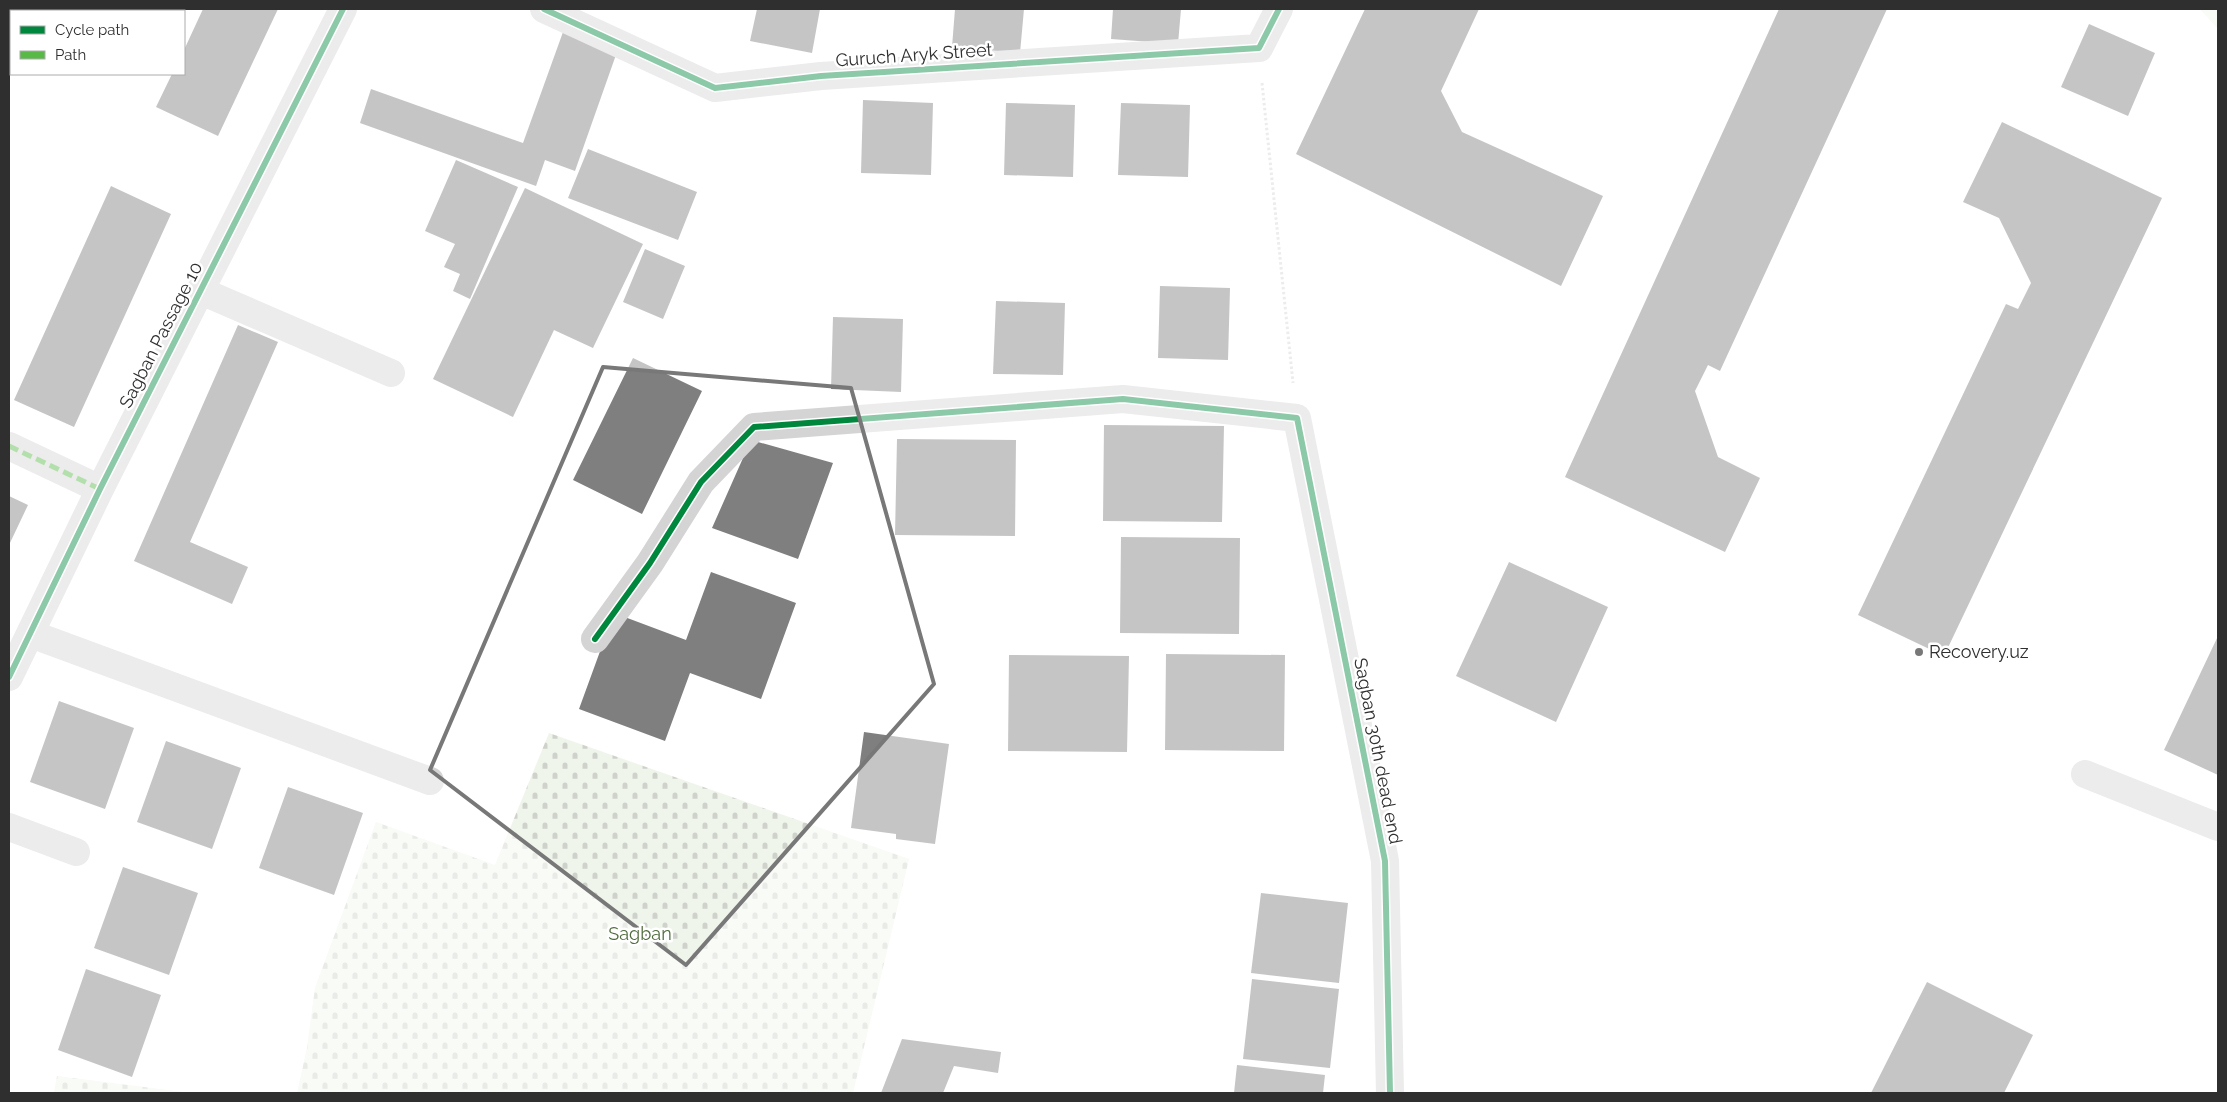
<svg xmlns="http://www.w3.org/2000/svg" width="2227" height="1102" viewBox="0 0 2227 1102" font-family="Raleway,sans-serif">
<style>
.grass{fill:#f0f5ec}
.cemetery{fill:url(#cemetery-stones)}
.building{fill:#7f7f7f}
.lines{fill:none;stroke-linecap:round;stroke-linejoin:round}
.path{stroke:#d4d4d4;stroke-width:3;stroke-dasharray:2.5 2.5;stroke-linecap:butt}
.minor{stroke:#d4d4d4;stroke-width:28}
.quiet{stroke:#58b947;stroke-width:5;stroke-dasharray:10 5;stroke-linecap:butt}
.cycleway-casing{stroke:#fff;stroke-width:9}
.cycleway{stroke:#00873e;stroke-width:6}
.marked{fill:none;stroke:#787878;stroke-width:4;stroke-linejoin:round}
.poi-dot{fill:#787878;stroke:#fff;stroke-width:2}
.labels{text-anchor:middle;stroke-width:5;stroke-linejoin:round;paint-order:stroke}
.street-label{font-size:18px;fill:#2f2f2f;stroke:#fff}
.poi-label{font-size:18px;fill:#2f2f2f;stroke:#fff;text-anchor:start}
.park-label{font-size:18px;fill:#4f6c3c;stroke:#fff}
</style>
<defs>
<pattern id="cemetery-stones" width="16" height="16" patternUnits="userSpaceOnUse" patternTransform="scale(1.25)"><rect width="16" height="16" fill="#f0f5ec"/><path d="M2 7V4a2 2 0 0 1 4 0v3zM10 15v-3a2 2 0 0 1 4 0v3z" fill="#ced2cb"/></pattern>
</defs>
<rect width="100%" height="100%" fill="#fff"/>
<path class="grass" d="M2200 9H2218V29Z"/>
<path class="cemetery" d="M549 733 909 859 853 1093H297L307 1048 315 988 376 822 495 865Z
M57 1076 191 1093H54Z"/>
<path class="building" d="M203 9H278L218 136 156 107 172 74H184V50Z
M757 9H820L812 53 750 41Z
M955 9H1024L1020 53 952 47Z
M1113 9H1181L1178 44 1111 39Z
M1365 9H1479L1441 91 1462 132 1603 196 1561 286 1296 154Z
M1779 9H1887L1720 371 1708 365 1695 391 1718 457 1760 478 1725 552 1565 477Z
M2089 24 2155 53 2128 116 2061 87Z
M563 32 617 52 575 171 545 160 536 186 360 123 371 89 523 143Z
M863 100 933 103 931 175 861 173Z
M1006 103 1075 105 1073 177 1004 175Z
M1121 103 1190 105 1188 177 1118 175Z
M2002 122 2162 198 1944 656 1858 615 2006 304 2018 309 2031 283 1999 218 1963 202Z
M588 149 697 192 678 240 568 198Z
M456 160 518 187 470 299 453 291 460 274 444 267 455 244 425 231Z
M111 186 171 214 74 427 14 400Z
M525 188 643 244 593 348 554 330 513 417 433 379Z
M645 249 685 266 663 319 623 302Z
M1160 286 1230 288 1228 360 1158 358Z
M996 301 1065 303 1063 375 993 374Z
M833 317 903 319 901 392 831 389Z
M238 325 278 342 190 542 248 567 232 604 134 561Z
M633 358 702 391 642 514 573 480Z
M1104 425 1224 426 1222 522 1103 521Z
M897 439 1016 440 1015 536 895 535Z
M751 440 833 463 798 559 712 528Z
M9 496 28 505 9 545Z
M1121 537 1240 538 1239 634 1120 633Z
M1509 562 1608 607 1556 722 1456 676Z
M711 572 796 603 761 699 690 673 665 741 579 709 614 613 686 640Z
M2218 636V775L2164 750Z
M1166 654 1285 655 1284 751 1165 750Z
M1009 655 1129 656 1127 752 1008 751Z
M59 701 134 728 105 809 30 782Z
M864 732 949 744 935 844 896 839V834L851 828Z
M166 741 241 768 212 849 137 822Z
M288 787 363 813 334 895 259 868Z
M123 867 198 893 169 975 94 948Z
M1261 893 1348 903 1339 983 1251 973Z
M86 969 161 995 132 1077 58 1050Z
M1252 979 1339 989 1330 1068 1243 1059Z
M1927 982 2033 1035 2004 1093H1871Z
M902 1039 1001 1052 998 1073 954 1066 943 1093H881Z
M1237 1065 1325 1075 1323 1093H1234Z"/>
<g class="lines">
<path class="path" d="M1262 83 1293 383"/>
<path class="minor" d="M544 9 715 88 821 76 1259 48 1279 9
M201 291 391 373
M9 446 100 489
M31 634 430 781
M595 639 650 563 701 482 754 427 1123 399 1297 418 1385 861 1390 1093
M9 677 100 489 343 9
M2085 774 2218 827
M9 827 76 852"/>
<path class="quiet" d="M9 446 100 489"/>
<defs>
<path id="cycleway" d="M544 9 715 88 821 76 1259 48 1279 9
M595 639 650 563 701 482 754 427 1123 399 1297 418 1385 861 1390 1093
M9 677 100 489 343 9"/>
</defs>
<use href="#cycleway" class="cycleway-casing"/>
<use href="#cycleway" class="cycleway"/>
</g>
<path d="M0 0H2227V1102H0ZM603 367 851 388 934 684 686 965 430 770Z" fill="#fff" fill-opacity=".55" fill-rule="evenodd"/>
<path class="marked" d="M603 367 851 388 934 684 686 965 430 770Z"/>
<circle class="poi-dot" cx="1919" cy="652" r="5"/>
<g class="labels">
<g class="street-label">
<text transform="translate(914 55) rotate(-4)" y="6">Guruch Aryk Street</text>
<text transform="translate(161 335) rotate(-63)" y="6">Sagban Passage 10</text>
<text transform="translate(1378 751) rotate(79)" y="6">Sagban 30th dead end</text>
</g>
<g class="poi-label">
<text x="1929" y="658">Recovery.uz</text>
</g>
<g class="park-label">
<text x="640" y="940">Sagban</text>
</g>
</g>
<rect width="2227" height="1102" fill="none" stroke="#2f2f2f" stroke-width="20"/>
<rect x="10" y="10" width="175" height="65" fill="#ffffff" stroke="#acacac"/>
<rect x="20" y="26" width="25" height="8" fill="#00873e" stroke="#acacac"/>
<text x="55" y="35" font-size="15" fill="#2f2f2f">Cycle path</text>
<rect x="20" y="51" width="25" height="8" fill="#58b947" stroke="#acacac"/>
<text x="55" y="60" font-size="15" fill="#2f2f2f">Path</text>
</svg>
